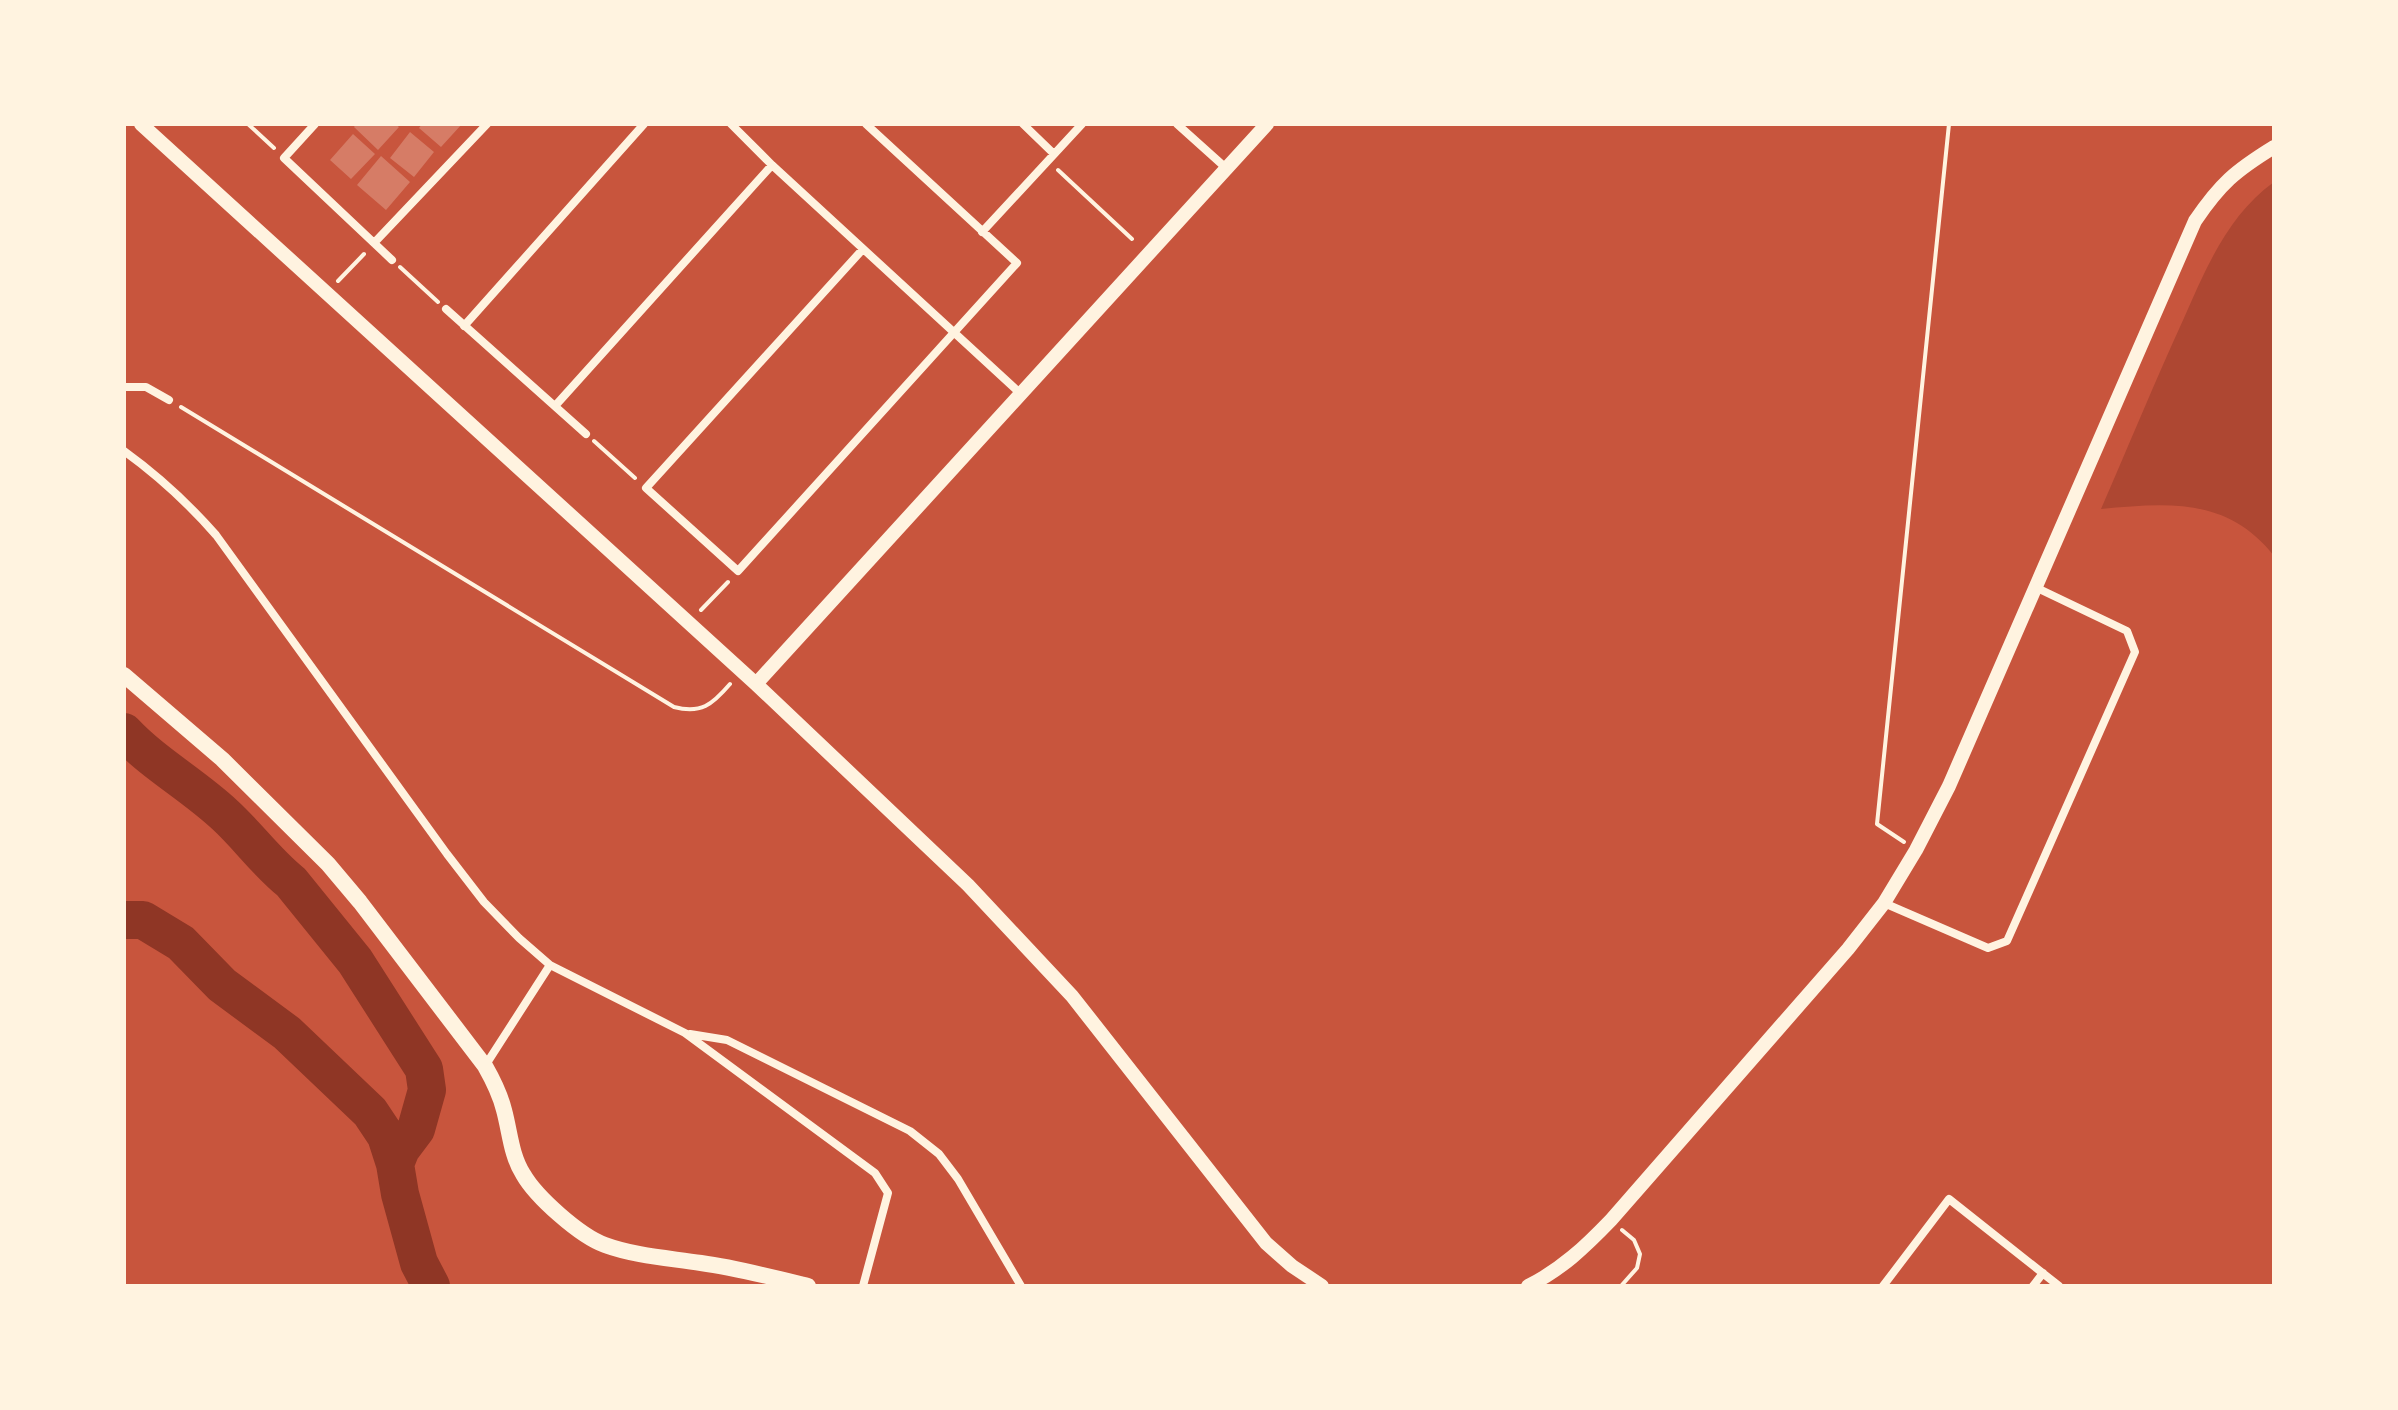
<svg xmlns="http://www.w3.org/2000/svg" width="2398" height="1410" viewBox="0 0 2398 1410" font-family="Rubik,sans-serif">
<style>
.green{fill:#ae4732}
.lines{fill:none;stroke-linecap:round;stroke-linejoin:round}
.river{stroke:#8f3625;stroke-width:38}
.building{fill:#d67c66}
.path{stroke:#fff3e0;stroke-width:4}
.minor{stroke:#fff3e0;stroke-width:8}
.tertiary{stroke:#fff3e0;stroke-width:14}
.secondary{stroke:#fff3e0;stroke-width:16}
</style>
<rect width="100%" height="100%" fill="#c8553d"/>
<path class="green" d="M2274 182V556C2228 497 2168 503 2101 509 2129 445 2155 381 2184 318 2206 268 2228 215 2274 182Z"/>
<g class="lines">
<path class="river" d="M124 732C154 764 193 785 225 815 248 836 266 862 291 882L355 961 424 1069 427 1090 416 1129 401 1149 395 1164 400 1194 419 1263 431 1286
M124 920H143L181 943 222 985 287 1033 370 1112 386 1136 395 1164"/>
</g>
<path class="building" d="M356 124H395L399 127 378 150 354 127Z
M422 124H462L441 147 419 128Z
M410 132 434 152 414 177 390 158Z
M353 134 375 154 351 179 330 160Z
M381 156 410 182 386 210 357 185Z"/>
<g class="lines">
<path class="path" d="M248 124 274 148
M1058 170 1132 239
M400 267 438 302
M338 281 364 254
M181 407 674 707C701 714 712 705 730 684
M594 441 635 478
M701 610 728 582
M1904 842 1877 824 1949 124
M1621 1286 1637 1268 1640 1254 1634 1240 1622 1230"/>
<path class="minor" d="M315 124 284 158 392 260
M731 124 772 165 1021 394
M1023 124 1054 154
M1177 124 1226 168
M982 232 1082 124
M374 243 487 124
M863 249 646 488 738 571 1017 263 866 124
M446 309 586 434
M464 326 644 124
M124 387H146L169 400
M555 406 772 165
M124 451C160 477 187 502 216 535L447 854 484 902 519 938 550 965 685 1033 875 1173 888 1193 863 1286
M1884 903 1988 948 2007 941 2135 652 2127 631 2035 587
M690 1034 727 1040 910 1131 939 1154 958 1179 1021 1286
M485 1066 550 965
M1883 1286 1949 1199 2059 1286
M2033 1286 2043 1273"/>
<path class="tertiary" d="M141 124 756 684 968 885 1072 996 1266 1243 1292 1266 1322 1286
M756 684 1267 124
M1528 1286C1561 1270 1586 1246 1611 1220L1848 949 1884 903 1916 850 1949 786 2195 221C2220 184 2235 171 2274 147"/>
<path class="secondary" d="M124 675 222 759 328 864 360 902 485 1066C493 1080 500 1094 504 1110 510 1132 511 1155 523 1174 536 1197 580 1236 605 1245 635 1256 669 1258 701 1263 737 1268 772 1277 808 1286"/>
</g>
<rect width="2398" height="1410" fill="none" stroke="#fff3e0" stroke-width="252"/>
</svg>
